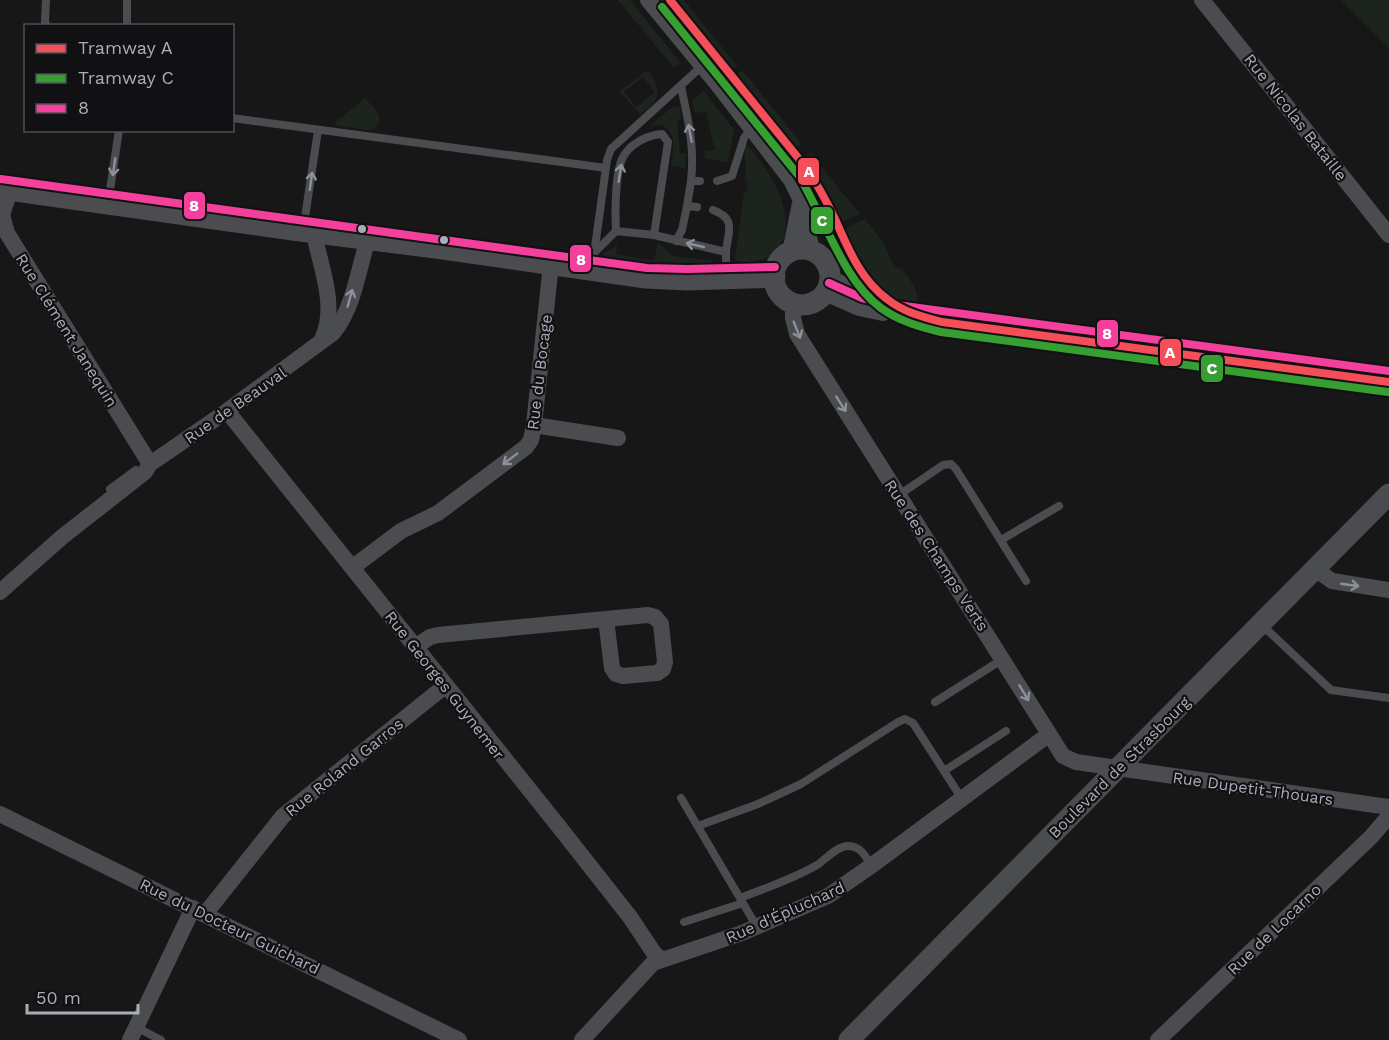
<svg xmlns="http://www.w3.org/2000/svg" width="1389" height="1040" viewBox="0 0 1389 1040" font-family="'Work Sans',sans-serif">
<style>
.green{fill:#1d241e;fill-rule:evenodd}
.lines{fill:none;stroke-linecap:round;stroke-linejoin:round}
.service{stroke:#4b4c50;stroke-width:8}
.minor{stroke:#4b4c50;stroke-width:16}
.tertiary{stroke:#4b4c50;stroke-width:21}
.bus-1-casing{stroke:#111113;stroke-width:12}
.bus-1{stroke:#f2409c;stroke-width:8}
.tram-1-casing{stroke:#111113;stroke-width:12}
.tram-2-casing{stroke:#111113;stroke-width:12}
.tram-1{stroke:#f44f59;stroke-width:8}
.tram-2{stroke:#379e32;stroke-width:8}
.oneway{stroke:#8c9099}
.bus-dot{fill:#a8adb8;stroke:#111113;stroke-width:2}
.labels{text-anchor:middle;stroke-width:4.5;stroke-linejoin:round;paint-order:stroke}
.street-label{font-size:16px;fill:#a8adb8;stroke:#111113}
.line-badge{stroke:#111113;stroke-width:2}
.badge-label{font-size:16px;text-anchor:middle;font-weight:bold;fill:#fff}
</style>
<rect width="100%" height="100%" fill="#171717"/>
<path class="green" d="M618 0H630L680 62 674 68Z
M662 0H684L737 66 724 76 698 44 700 42 698 40 696 41Z
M1341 0H1389V48Z
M648 70C662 90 661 101 640 114L623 95 622 96 619 92ZM643 77 655 92 636 107 624 92Z
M742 70 802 144 794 150 789 151 781 147 728 82Z
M704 91 734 130 728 162 704 158 705 151 715 150 706 112 695 113 692 100Z
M365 98C373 107 385 116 376 128L367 130 335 125 336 122Z
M674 106 680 108 681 118 677 120 680 153H686L685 168 671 166C673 150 678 134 662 125L649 126Z
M746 144C769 167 807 227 771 255 762 262 751 263 740 265L735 259 744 193H746L748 183 745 182 746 168 744 146Z
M810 153 860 214 825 229H820L816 202 804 167 806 159Z
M865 219 883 242 894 267 902 269C910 281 919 288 917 303L882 300 853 283 855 279C842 266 832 254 827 237Z
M617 242 616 254 654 261 658 242 673 256 713 261 716 266H653L602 259 603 253 614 248Z"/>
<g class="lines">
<path class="service" d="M46 0 45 22 47 26
M127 26V0
M681 86C688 121 695 145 691 181
M232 118 606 168
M717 181 732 176 744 138 751 128
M108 203 119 130
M687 206 691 181H700
M713 210C737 219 728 231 726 252
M303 231 318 130
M616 231C615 213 615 175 622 159 629 144 647 135 662 134L668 142 654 235
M676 241 682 230 687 206 697 207
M594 253 616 231 654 235 726 252V279
M592 269 607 160 611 149 702 66
M110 489 136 470
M899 495 943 465 951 464 956 469 1026 581
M1001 540 1059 506
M1262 625 1331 690 1389 698
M935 702 1003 659
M944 771 1006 731
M681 798 757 927
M698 826 758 804 801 784 898 722 905 719 913 723 962 799
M740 898C766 888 793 879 817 865 826 859 837 846 848 846 861 846 866 857 871 866
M684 922 743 903
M136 1027 161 1040"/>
<path class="minor" d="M648 0 718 85 791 180 801 200 812 251
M1202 0 1389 235
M10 191 2 215 7 233 150 464
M314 233C320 266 338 307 322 339
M790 252 800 203
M830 277 868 299 889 306 951 317 1389 375
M825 293 859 308 883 313
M793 303V318L797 334 1063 756 1076 762 1389 807
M227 411 560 828 630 917 654 953 661 959
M534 425 618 438
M353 567 401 531 438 513 526 447 531 440 534 425 551 264
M1315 569 1332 581 1389 590
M0 592 62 537 145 472 150 464 227 411 333 333C354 308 358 270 368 239
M415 647 430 637 438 635 648 615 655 617 661 624 665 662 663 669 657 673 623 676 616 674 612 668 606 619
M0 814 459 1040
M205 914 283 816 445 686
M130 1040 193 908
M582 1040 653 963 742 933 828 896 871 866 1048 735
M1158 1040 1371 837 1389 816"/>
<path class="tertiary" d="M0 189 293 230 443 249 646 278 687 280 775 277
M774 277a28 28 0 1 1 56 0a28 28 0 1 1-56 0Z
M849 1040 1389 494"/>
<defs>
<path id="bus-1" d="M1 179 647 268 687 269 775 267
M829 283 862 298 882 303 1389 371"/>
</defs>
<use href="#bus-1" class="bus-1-casing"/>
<use href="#bus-1" class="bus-1"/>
<defs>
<path id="tram-1" d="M670 0 808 170C818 186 827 202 835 219 848 248 860 279 887 299 903 312 923 317 942 322L1389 382"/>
<path id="tram-2" d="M662 7 799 176C824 217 843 280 881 308 899 321 920 327 941 332L1388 392"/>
</defs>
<use href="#tram-1" class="tram-1-casing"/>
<use href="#tram-2" class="tram-2-casing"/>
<use href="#tram-1" class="tram-1"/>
<use href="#tram-2" class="tram-2"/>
</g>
<defs><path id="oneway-shaft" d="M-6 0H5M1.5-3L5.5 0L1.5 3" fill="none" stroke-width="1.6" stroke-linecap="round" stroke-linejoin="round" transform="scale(1.5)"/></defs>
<g class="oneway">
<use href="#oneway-shaft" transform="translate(690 133) rotate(-101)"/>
<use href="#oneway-shaft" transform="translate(114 167) rotate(98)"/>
<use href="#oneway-shaft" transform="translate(620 173) rotate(-81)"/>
<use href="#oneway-shaft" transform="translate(311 181) rotate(-82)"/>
<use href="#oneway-shaft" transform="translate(695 245) rotate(-167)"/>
<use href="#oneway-shaft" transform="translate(350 298) rotate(-74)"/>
<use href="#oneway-shaft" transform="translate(797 330) rotate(68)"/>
<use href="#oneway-shaft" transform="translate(841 404) rotate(57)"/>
<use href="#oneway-shaft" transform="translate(510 459) rotate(143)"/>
<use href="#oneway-shaft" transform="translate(1350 585) rotate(8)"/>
<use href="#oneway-shaft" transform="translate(1024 693) rotate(59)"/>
</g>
<g class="bus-dot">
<circle cx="362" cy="229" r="5"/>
<circle cx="444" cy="240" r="5"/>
</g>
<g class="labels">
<g class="street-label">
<text transform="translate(1296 117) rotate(52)" y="6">Rue Nicolas Bataille</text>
<text transform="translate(67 330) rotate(58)" y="6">Rue Clément Janequin</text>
<text transform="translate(539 372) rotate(-83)" y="6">Rue du Bocage</text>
<text transform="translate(235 405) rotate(-35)" y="6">Rue de Beauval</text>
<text transform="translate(937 555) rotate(57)" y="6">Rue des Champs Verts</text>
<text transform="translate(445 685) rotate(52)" y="6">Rue Georges Guynemer</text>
<text transform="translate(344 767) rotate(-39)" y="6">Rue Roland Garros</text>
<text transform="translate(1119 767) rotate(-45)" y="6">Boulevard de Strasbourg</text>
<text transform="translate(1253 788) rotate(8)" y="6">Rue Dupetit-Thouars</text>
<text transform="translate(785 912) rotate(-24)" y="6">Rue d'Épluchard</text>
<text transform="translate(230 926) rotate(26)" y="6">Rue du Docteur Guichard</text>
<text transform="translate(1274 929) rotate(-44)" y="6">Rue de Locarno</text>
</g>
</g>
<g class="line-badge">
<rect x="797" y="157" width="23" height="29" rx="6" fill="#f44f59"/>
<rect x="183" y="191" width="23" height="29" rx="6" fill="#f2409c"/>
<rect x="810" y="206" width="24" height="29" rx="6" fill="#379e32"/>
<rect x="569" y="244" width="23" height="29" rx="6" fill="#f2409c"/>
<rect x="1096" y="319" width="23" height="29" rx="6" fill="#f2409c"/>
<rect x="1159" y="338" width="23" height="29" rx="6" fill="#f44f59"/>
<rect x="1200" y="354" width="24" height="29" rx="6" fill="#379e32"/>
</g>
<g class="badge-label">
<text x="809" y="177">A</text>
<text x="194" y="211">8</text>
<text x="822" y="226">C</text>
<text x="581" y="265">8</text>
<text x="1107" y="339">8</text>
<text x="1170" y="358">A</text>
<text x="1212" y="374">C</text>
</g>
<rect x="24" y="24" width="210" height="108" fill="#111113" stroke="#4d4f55" stroke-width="1.5"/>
<rect x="36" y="44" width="30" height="9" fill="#f44f59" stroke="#4d4f55" stroke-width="1.5"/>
<text x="78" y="54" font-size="18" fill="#a8adb8">Tramway A</text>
<rect x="36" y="74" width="30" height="9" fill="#379e32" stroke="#4d4f55" stroke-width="1.5"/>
<text x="78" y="84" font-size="18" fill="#a8adb8">Tramway C</text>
<rect x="36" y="104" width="30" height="9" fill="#f2409c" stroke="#4d4f55" stroke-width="1.5"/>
<text x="78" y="114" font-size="18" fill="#a8adb8">8</text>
<path d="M27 1004v9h111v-9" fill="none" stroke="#a8adb8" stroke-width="3"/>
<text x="36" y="1004" font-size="18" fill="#a8adb8" stroke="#111113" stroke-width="4.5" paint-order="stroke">50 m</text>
</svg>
